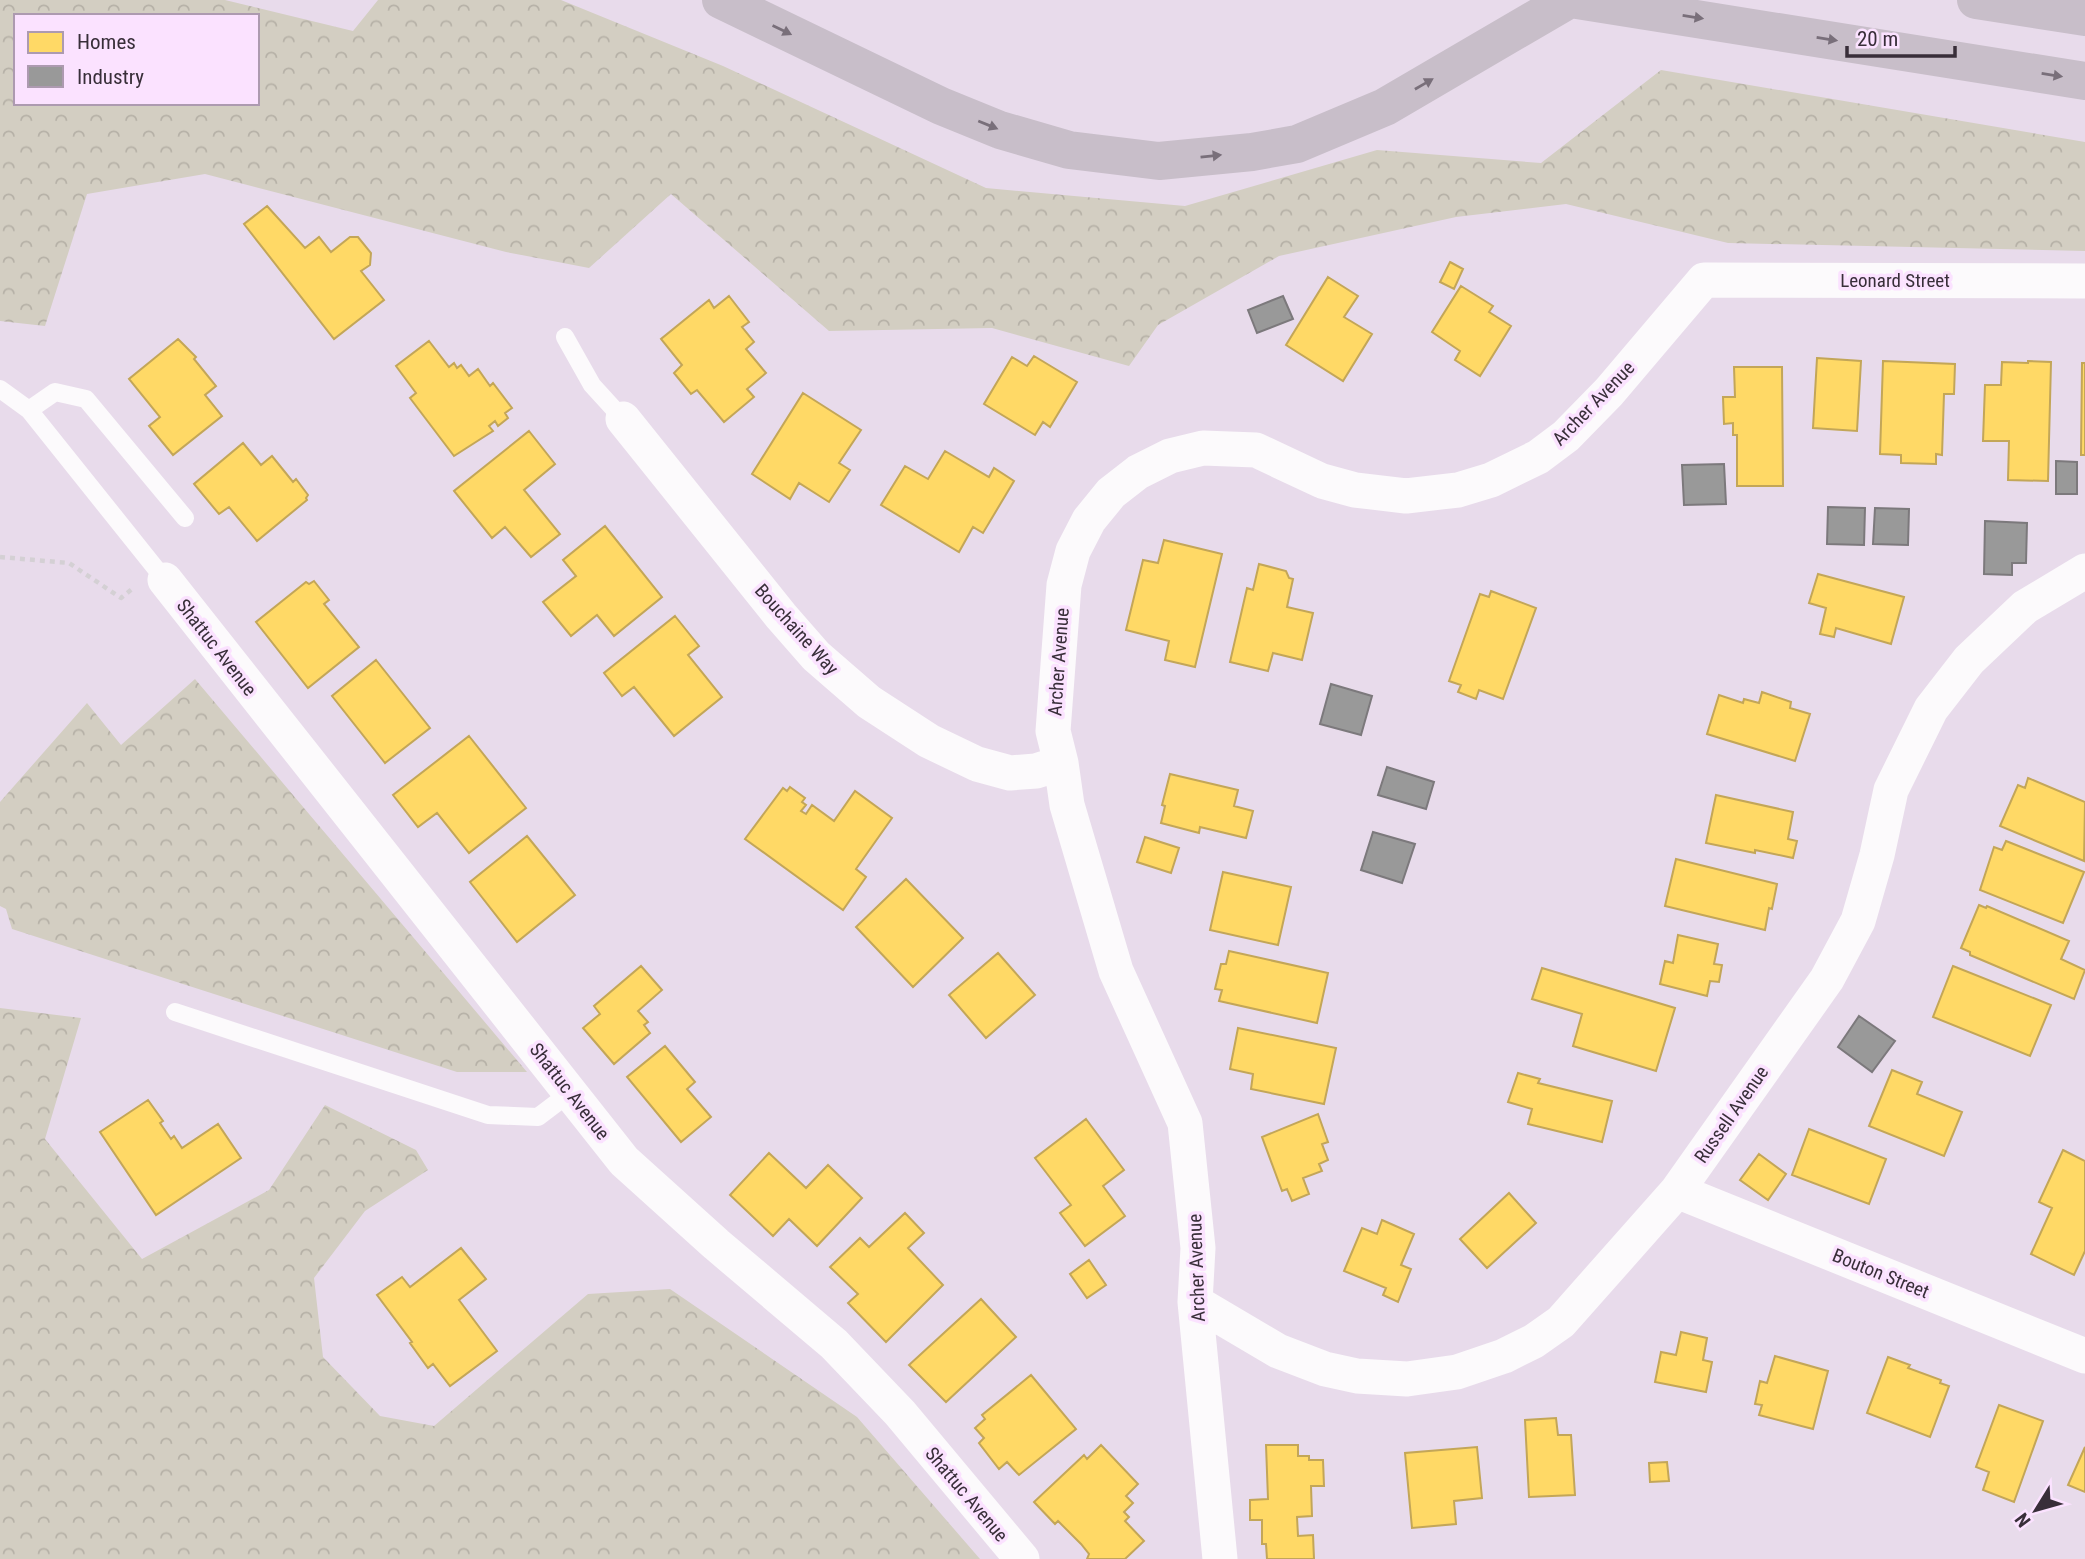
<svg xmlns="http://www.w3.org/2000/svg" width="2085" height="1559" viewBox="0 0 2085 1559" font-family="'Roboto Condensed',sans-serif">
<style>
.forest{fill:url(#forest-crowns);fill-rule:evenodd}
.homes{fill:#ffd966;stroke:#c3a658;stroke-width:2}
.industry{fill:#999;stroke:#7c797c;stroke-width:2}
.lines{fill:none;stroke-linecap:round;stroke-linejoin:round}
.path{stroke:#d4d0d4;stroke-width:4.5;stroke-dasharray:5 5;stroke-linecap:butt}
.service{stroke:#fcfafc;stroke-width:18}
.minor{stroke:#fcfafc;stroke-width:35}
.motorway{stroke:#c8bec9;stroke-width:38}
.oneway{fill:#796f7a}
.labels{text-anchor:middle;stroke-width:7;stroke-linejoin:round;paint-order:stroke}
.street-label{font-size:19px;fill:#382e39;stroke:#fbe2ff}
</style>
<defs>
<pattern id="forest-crowns" width="20" height="18" patternUnits="userSpaceOnUse" patternTransform="scale(1.75)"><rect width="20" height="18" fill="#d3cec2"/><path d="M2 6a3 3 0 1 1 6 0M12 15a3 3 0 1 1 6 0" fill="none" stroke="#b6b1a7"/></pattern>
</defs>
<rect width="100%" height="100%" fill="#e8dbeb"/>
<path class="forest" d="M0 0H225L353 31 378 0H561L723 66 986 188 1185 206 1377 150 1541 163 1661 70 2085 142V251L1728 243 1566 204 1456 217 1279 256 1158 325 1129 366 992 328 829 331 671 194 589 268 506 252 205 174 87 194 45 326 0 321ZM16 16H257V103H16Z
M195 679 527 1072H457L12 929 6 909 0 906V802L87 703 121 745Z
M0 1008 81 1018 45 1139 142 1259 269 1190 325 1105 416 1150 428 1170 365 1211 314 1278 323 1357 380 1416 434 1426 588 1294 670 1289 857 1417 980 1559H0Z"/>
<path class="homes" d="M267 206 305 248 319 237 331 252 350 237H358L371 253 370 265 361 271 384 300 334 339 244 224Z
M1450 262 1463 269 1454 289 1440 282Z
M1328 277 1358 296 1344 317 1372 334 1343 381 1286 345Z
M1461 286 1493 306 1489 312 1511 326 1480 376 1455 360 1460 351 1432 332Z
M729 296 749 322 742 327 754 342 746 349 766 373 747 389 754 397 724 422 697 390 691 394 674 373 682 365 661 339 709 300 714 308Z
M178 339 196 357 194 359 216 386 205 395 222 416 173 455 149 426 160 417 129 379Z
M429 341 449 367 454 363 457 368 461 365 469 376 478 369 490 386 493 383 512 408 505 413 508 418 498 426 495 421 489 426 493 431 454 456 410 398 416 393 396 366Z
M1034 356 1077 382 1050 427 1043 422 1035 435 984 404 1012 357 1027 366Z
M1817 358 1861 361 1857 431 1813 428Z
M1883 361 1955 364 1954 394H1944L1942 455 1936 454V464L1901 463V455L1880 454Z
M2028 361 2051 362 2048 481 2008 480 2009 441H1983L1985 385H2001L2002 362 2028 363Z
M2082 363H2085V455H2081Z
M1734 367H1782L1783 486H1737V435H1733V423L1724 424 1723 397H1735Z
M803 393 861 430 839 463 850 470 829 502 799 483 790 499 752 474Z
M529 431 555 464 524 490 560 534 531 557 505 527 492 538 454 491Z
M243 443 261 465 272 456 293 482 296 479 308 495 306 498 307 500 257 541 229 507 219 514 194 484Z
M945 451 989 477 994 468 1014 481 983 533 973 527 959 552 881 505 905 466 928 479Z
M605 526 662 597 614 636 597 615 571 636 543 602 576 576 563 560Z
M1164 540 1222 554 1195 667 1165 660 1169 641 1126 630 1143 560 1158 563Z
M1259 564 1286 571 1289 578 1293 579 1287 607 1313 613 1302 660 1273 653 1268 671 1230 662 1247 588 1253 590Z
M1818 574 1904 597 1891 644 1836 628 1834 637 1820 634 1826 608 1809 603Z
M314 581 329 600 324 604 359 647 308 688 256 622 306 582 309 584Z
M1491 591 1536 608 1503 699 1479 690 1476 699 1458 692 1461 685 1449 681 1480 594 1489 597Z
M675 616 699 646 688 655 722 697 674 736 634 687 622 696 604 673Z
M376 660 430 728 385 763 332 696Z
M1762 692 1791 702 1790 708 1810 714 1795 761 1707 734 1719 695 1743 703 1744 699 1759 703Z
M469 736 526 808 469 853 437 813 418 827 393 795Z
M1170 774 1238 790 1234 806 1253 811 1246 838 1200 827 1199 833 1161 823 1165 806 1162 805Z
M2028 778 2085 802 2084 861 2000 826 2018 785 2025 788Z
M790 787 805 798 802 802 806 805 801 811 806 814 812 805 834 821 855 791 892 818 856 869 866 877 843 910 745 839 783 788 787 791Z
M1716 795 1793 812 1788 839 1797 841 1793 858 1755 850V853L1706 843Z
M527 836 575 895 517 942 470 882Z
M1145 837 1179 848 1171 873 1137 862Z
M2006 841 2084 872 2063 923 1980 890 1994 847 2002 850Z
M1676 859 1777 884 1772 909 1769 908 1765 930 1665 906Z
M1223 872 1291 887 1278 945 1210 930Z
M906 879 963 938 913 987 856 927Z
M1979 905 1986 908 1987 906 2069 941 2061 959 2085 970 2074 999 1970 955V952L1961 948Z
M1678 935 1718 944 1714 964 1722 965 1719 982 1710 981 1707 996 1660 984 1665 961 1673 963Z
M1229 951 1328 973 1317 1023 1219 1001 1222 990 1215 989 1221 964H1226Z
M998 953 1035 995 986 1038 949 995Z
M641 966 662 990 638 1011 648 1022 644 1025 650 1033 614 1064 583 1028 600 1014 594 1006Z
M1953 966 2051 1005 2030 1056 1933 1017Z
M1542 968 1675 1008 1656 1071 1573 1046 1582 1014 1532 999Z
M1238 1028 1336 1048 1324 1104 1251 1089 1253 1074 1230 1069Z
M665 1046 695 1082 687 1089 711 1117 681 1142 627 1077Z
M1892 1070 1922 1082 1917 1094 1962 1112 1944 1156 1869 1126Z
M1518 1073 1540 1079 1538 1083 1612 1101 1602 1142 1528 1124 1532 1109 1508 1102Z
M148 1100 163 1121 160 1123 171 1139 174 1136 182 1148 218 1124 241 1158 156 1215 100 1132Z
M1318 1114 1328 1142 1322 1144 1328 1160 1319 1164 1322 1171 1303 1178 1309 1194 1292 1201 1287 1189 1282 1191 1262 1137Z
M1086 1119 1124 1170 1103 1186 1125 1216 1085 1246 1060 1213 1071 1205 1035 1158Z
M1809 1129 1886 1159 1869 1204 1792 1175Z
M2063 1150 2085 1161V1251L2074 1275 2031 1254 2052 1208 2039 1202Z
M769 1153 806 1188 828 1165 862 1198 817 1246 789 1219 773 1236 730 1195Z
M1759 1154 1786 1174 1768 1200 1740 1180Z
M1509 1193 1536 1223 1487 1268 1460 1239Z
M905 1213 924 1233 908 1248 943 1285 886 1342 848 1303 858 1294 830 1267 860 1238 869 1247Z
M1382 1220 1414 1234 1401 1265 1411 1269 1398 1302 1383 1295 1386 1288 1344 1271 1362 1228 1377 1234Z
M461 1248 486 1279 459 1300 497 1351 450 1386 433 1364 428 1368 410 1343 412 1342 377 1295 402 1277 410 1287Z
M1089 1260 1106 1285 1087 1298 1070 1274Z
M981 1299 1016 1337 946 1402 909 1365Z
M1681 1332 1707 1338 1703 1360 1712 1362 1706 1392 1655 1382 1661 1352 1676 1355Z
M1775 1356 1828 1371 1813 1429 1759 1415 1762 1405 1755 1404 1760 1381 1767 1383Z
M1888 1357 1910 1365 1908 1368 1941 1380 1940 1383 1949 1386 1930 1437 1867 1413Z
M1031 1375 1076 1429 1019 1475 1007 1462 999 1469 979 1443 984 1438 975 1428 985 1419 982 1415Z
M1999 1405 2043 1421 2014 1502 1983 1490 1989 1472 1976 1467Z
M1556 1418 1558 1435H1571L1575 1495 1529 1497 1525 1420Z
M1101 1445 1138 1484 1126 1496 1133 1503 1124 1512 1129 1517 1125 1521 1144 1541 1125 1559H1087L1089 1554 1081 1544 1058 1521 1055 1524 1034 1502 1084 1455 1087 1459Z
M1266 1445H1298V1456H1309V1460H1323L1324 1486H1311L1312 1516 1297 1517 1298 1536 1313 1535 1314 1559H1267L1266 1544H1262V1520H1250V1500L1268 1499Z
M1477 1447 1482 1498 1454 1501 1456 1524 1412 1528 1405 1453Z
M2085 1447V1492L2068 1485Z
M1667 1462 1669 1481 1650 1482 1649 1463Z"/>
<path class="industry" d="M1283 296 1293 319 1257 333 1248 310Z
M2056 461 2077 462V494H2056Z
M1724 464 1726 504 1684 505 1682 465Z
M1828 507 1865 508 1864 545 1827 544Z
M1875 508 1909 509 1908 545 1873 544Z
M1985 521 2027 523 2026 563H2012V575L1984 574Z
M1331 684 1372 696 1361 735 1320 724Z
M1387 767 1434 782 1426 809 1378 795Z
M1373 832 1415 844 1402 883 1361 870Z
M1859 1016 1895 1041 1872 1072 1838 1047Z"/>
<g class="lines">
<path class="path" d="M0 557 69 563 121 598 132 589"/>
<path class="service" d="M565 337 592 385 623 419
M0 389 29 410 165 580
M29 410 55 392 86 399 185 518
M175 1012 488 1115 538 1117 571 1092"/>
<path class="minor" d="M623 419 781 616 816 656 869 702 929 741 977 764 1010 773 1036 771 1061 763
M165 580 624 1161 716 1244 834 1344 900 1413 1022 1559
M1677 1191 2085 1356
M1195 1302 1278 1351 1325 1369 1357 1376 1407 1379 1457 1372 1504 1356 1534 1341 1561 1322 1677 1191 1827 979 1858 921 1877 855 1891 790 1931 709 1969 660 2025 607 2085 571
M1220 1559 1195 1302 1198 1248 1185 1123 1116 971 1067 805 1061 763 1053 731 1064 585 1073 551 1089 520 1111 493 1138 472 1170 456 1203 448 1256 450 1322 481 1355 490 1406 496 1458 490 1491 480 1538 457 1566 436 1609 392 1704 280 2085 281"/>
<path class="motorway" d="M721 0 941 106 1000 130 1069 150 1159 161 1252 152 1297 144 1385 107 1568 0
M1577 0 2085 81
M1976 0 2085 17"/>
</g>
<defs><path id="oneway-solid" d="M-6-.8H1V-3.2L6.5 0L1 3.2V.8H-6Z" transform="scale(1.75)"/></defs>
<g class="oneway">
<use href="#oneway-solid" transform="translate(1693 17) rotate(9)"/>
<use href="#oneway-solid" transform="translate(782 30) rotate(26)"/>
<use href="#oneway-solid" transform="translate(1827 39) rotate(9)"/>
<use href="#oneway-solid" transform="translate(2052 75) rotate(9)"/>
<use href="#oneway-solid" transform="translate(1424 84) rotate(-30)"/>
<use href="#oneway-solid" transform="translate(988 125) rotate(22)"/>
<use href="#oneway-solid" transform="translate(1211 156) rotate(-6)"/>
</g>
<g class="labels">
<g class="street-label">
<text x="1895" y="287">Leonard Street</text>
<text transform="translate(1593 403) rotate(-46)" y="7">Archer Avenue</text>
<text transform="translate(797 629) rotate(48)" y="7">Bouchaine Way</text>
<text transform="translate(217 647) rotate(52)" y="7">Shattuc Avenue</text>
<text transform="translate(1058 662) rotate(-86)" y="7">Archer Avenue</text>
<text transform="translate(570 1091) rotate(52)" y="7">Shattuc Avenue</text>
<text transform="translate(1731 1114) rotate(-55)" y="7">Russell Avenue</text>
<text transform="translate(1196 1268) rotate(-92)" y="7">Archer Avenue</text>
<text transform="translate(1881 1273) rotate(22)" y="7">Bouton Street</text>
<text transform="translate(967 1494) rotate(50)" y="7">Shattuc Avenue</text>
</g>
</g>
<rect x="14" y="14" width="245" height="91" fill="#fbe2ff" stroke="#ad9ab0" stroke-width="2"/>
<rect x="28" y="32" width="35" height="21" fill="#ffd966" stroke="#ad9ab0" stroke-width="2"/>
<text x="77" y="49" font-size="21" fill="#382e39">Homes</text>
<rect x="28" y="66" width="35" height="21" fill="#999999" stroke="#ad9ab0" stroke-width="2"/>
<text x="77" y="84" font-size="21" fill="#382e39">Industry</text>
<g transform="translate(2036 1510) rotate(233)" stroke="#fbe2ff" stroke-width="5" paint-order="stroke">
<path d="M0-5L12 26L0 18L-12 26Z" fill="#382e39"/>
<text y="-10" font-size="19" font-weight="bold" text-anchor="middle" fill="#382e39">N</text>
</g>
<path d="M1847 46v10h108v-10" fill="none" stroke="#382e39" stroke-width="3.5"/>
<text x="1857" y="46" font-size="21" fill="#382e39" stroke="#fbe2ff" stroke-width="5" paint-order="stroke">20 m</text>
</svg>
